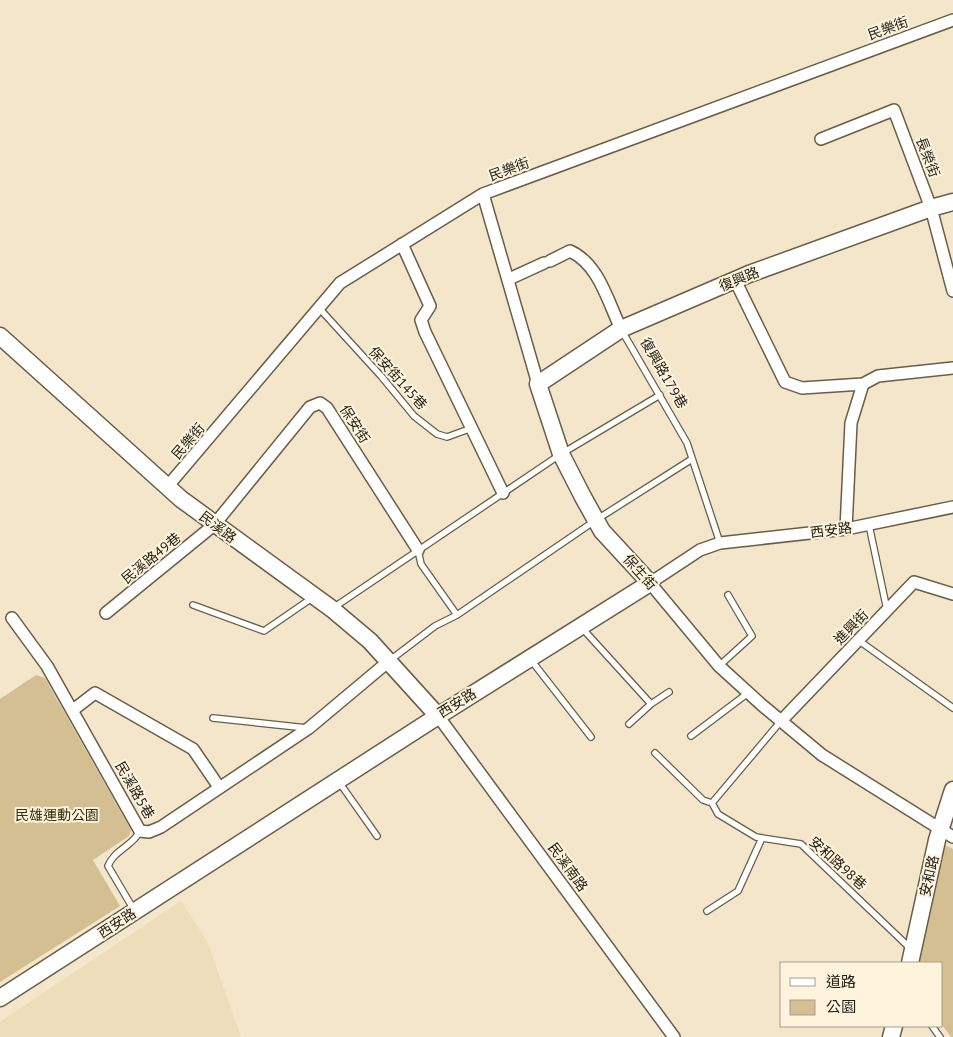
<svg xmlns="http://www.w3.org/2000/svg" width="953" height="1037" viewBox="0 0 953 1037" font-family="'PT Sans','Noto Sans TC',sans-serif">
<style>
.built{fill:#eddebb}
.park{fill:#d3bf92}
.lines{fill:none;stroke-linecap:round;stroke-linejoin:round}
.lane-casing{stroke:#685e46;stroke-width:8}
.street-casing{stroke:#685e46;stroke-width:14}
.secondary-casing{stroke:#685e46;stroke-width:19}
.lane{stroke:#fff;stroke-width:5.5}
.street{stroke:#fff;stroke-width:11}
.secondary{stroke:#fff;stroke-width:16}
.labels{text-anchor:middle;stroke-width:4;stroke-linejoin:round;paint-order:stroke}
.street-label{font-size:14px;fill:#211d13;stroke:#fef4de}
.park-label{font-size:14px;fill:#3a2d0b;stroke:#fef4de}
</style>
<rect width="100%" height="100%" fill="#f3e6cb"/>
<path class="built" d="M181 901 207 941 241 1037H0V1022Z"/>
<path class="park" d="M36 675 45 678 131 830 129 836 93 860 120 906 0 982V699Z
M944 845 953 849V1037H951L942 1025V963H918Z"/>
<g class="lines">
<defs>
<path id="lane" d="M319 308 381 376 414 416 437 434 447 437 472 428
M622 331 687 443 720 543
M869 525 887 610
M418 550 421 564 457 615 596 520 692 459
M193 605 264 631 312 598
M333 608 561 454 660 395
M582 628 651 704 629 724
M858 640 953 708
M531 660 591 737
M389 661 435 626 457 615
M719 666 752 636 728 595
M651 704 669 692
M213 718 307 728
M781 721 712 803 718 814 756 837 801 844 911 949
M691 736 748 693
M655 753 703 800 712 803
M339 782 377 836
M134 910 108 866C114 850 133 846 140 831
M707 911 738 891 762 838
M932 1026 940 1037"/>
<path id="street" d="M821 139 894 110 931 208 953 291
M483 194 538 384
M402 244 430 306 421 320 425 332 503 493
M550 261 570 251C599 264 608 302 621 329
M509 279 544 263
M735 280 785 382 802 388 863 384 878 376 953 368
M167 487 340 283 483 194 953 20
M953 507 846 529 720 543 700 550 650 583 719 666 763 706 822 755 953 837
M846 529 851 423 863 384
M106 613 214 525 310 407 320 403 327 408 418 550
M12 618 47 666 140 831 149 832 161 827 309 728 389 661
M73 710 95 693 193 749 219 787
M438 716 674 1037
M781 721 914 582 953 594"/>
<path id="secondary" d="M0 336 181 499 332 609 370 641 438 716
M910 963 937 840 953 790
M0 998 438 716 650 583 602 531 583 497 561 454 538 384 621 329 749 274 931 208 953 202
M891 1037 894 1026"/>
</defs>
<use href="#lane" class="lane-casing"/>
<use href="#street" class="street-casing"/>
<use href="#secondary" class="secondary-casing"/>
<use href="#lane" class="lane"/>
<use href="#street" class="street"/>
<use href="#secondary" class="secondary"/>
</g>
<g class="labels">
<g class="street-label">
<text transform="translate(888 28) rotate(-20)" y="5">民樂街</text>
<text transform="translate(928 157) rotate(69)" y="5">長榮街</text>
<text transform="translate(509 169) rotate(-20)" y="5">民樂街</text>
<text transform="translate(739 279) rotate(-22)" y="5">復興路</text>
<text transform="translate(664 373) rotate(60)" y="5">復興路179巷</text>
<text transform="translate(398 378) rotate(48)" y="5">保安街145巷</text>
<text transform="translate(355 424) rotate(57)" y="5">保安街</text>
<text transform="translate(188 441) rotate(-49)" y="5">民樂街</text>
<text transform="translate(218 527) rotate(37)" y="5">民溪路</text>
<text transform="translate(831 530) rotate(-7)" y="5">西安路</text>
<text transform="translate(151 558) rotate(-39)" y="5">民溪路49巷</text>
<text transform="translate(640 572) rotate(48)" y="5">保生街</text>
<text transform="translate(851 627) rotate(-46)" y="5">進興街</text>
<text transform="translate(457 703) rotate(-32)" y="5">西安路</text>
<text transform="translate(135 790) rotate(60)" y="5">民溪路5巷</text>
<text transform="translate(838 863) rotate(42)" y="5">安和路98巷</text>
<text transform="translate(568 867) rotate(54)" y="5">民溪南路</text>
<text transform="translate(929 876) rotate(-77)" y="5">安和路</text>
<text transform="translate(117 923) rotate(-33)" y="5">西安路</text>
</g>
<g class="park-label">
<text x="57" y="820">民雄運動公園</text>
</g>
</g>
<rect x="780" y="962" width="162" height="65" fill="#fef4de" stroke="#a69e8d"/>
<rect x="790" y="978" width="25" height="8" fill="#ffffff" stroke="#a69e8d"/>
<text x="826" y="987" font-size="15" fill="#211d13">道路</text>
<rect x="790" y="1000" width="25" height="15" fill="#d3bf92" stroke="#a69e8d"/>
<text x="826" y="1012" font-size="15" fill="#211d13">公園</text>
</svg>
